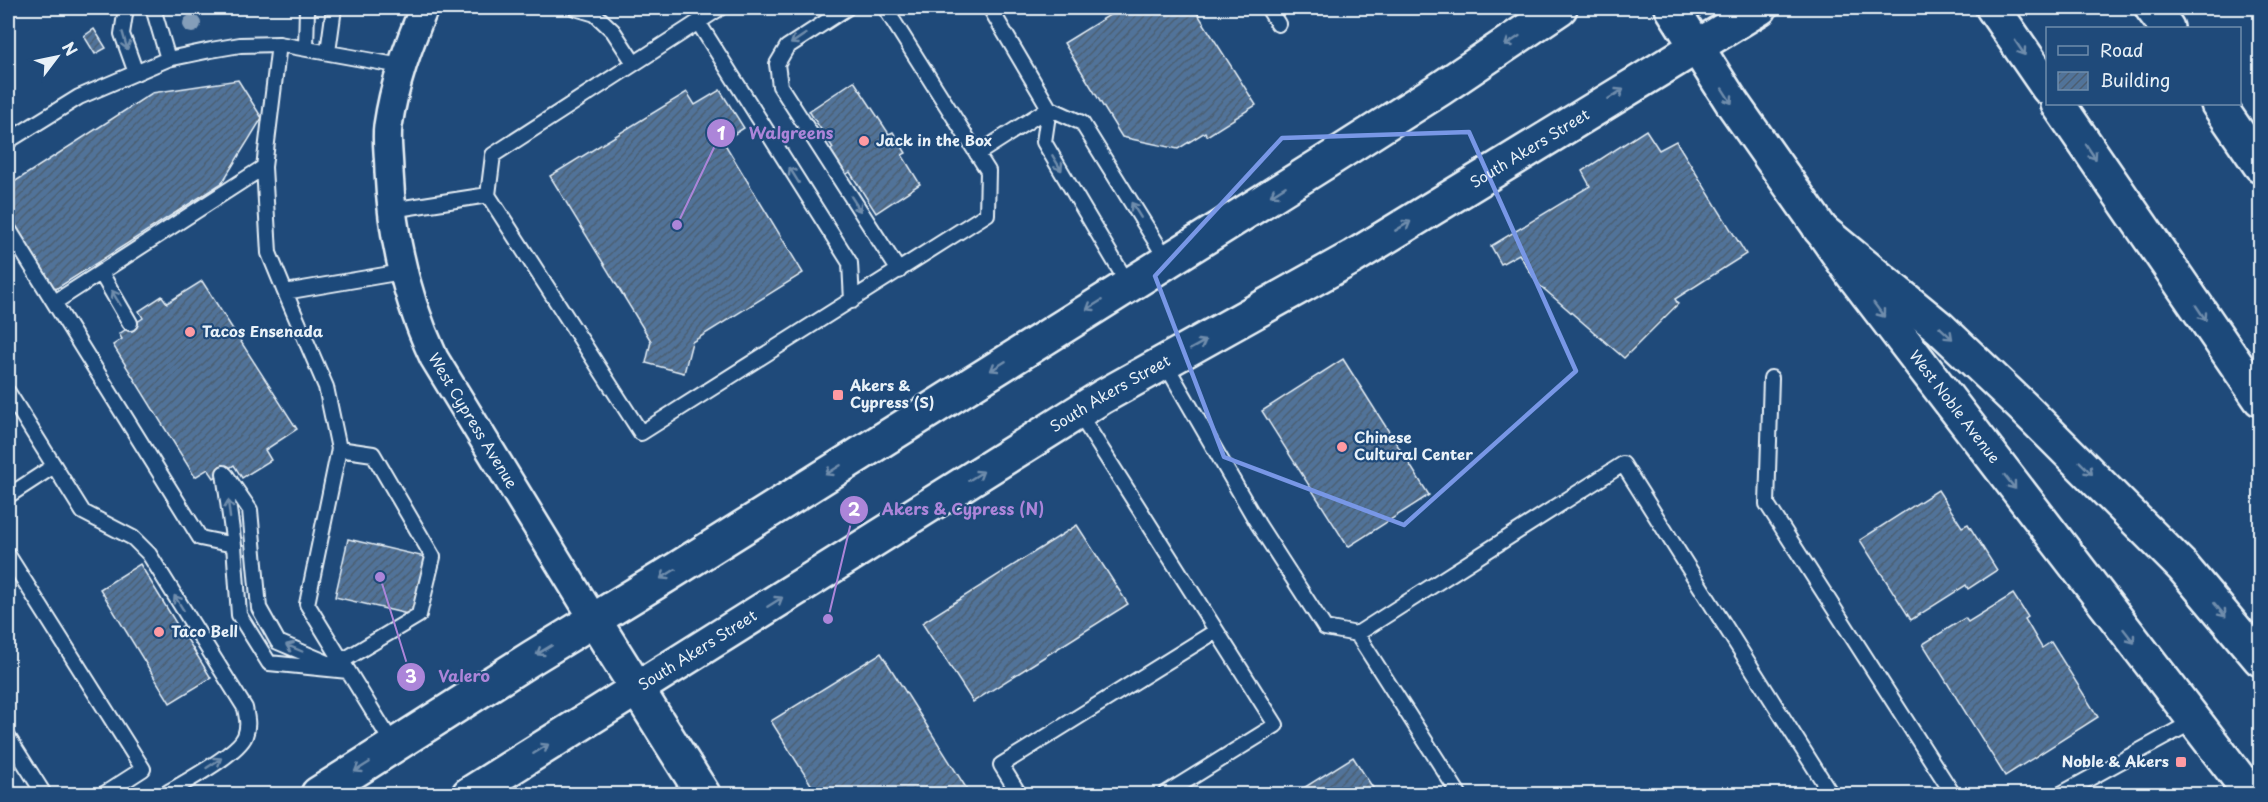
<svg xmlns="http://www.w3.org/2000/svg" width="2268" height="802" viewBox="0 0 2268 802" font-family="'Playpen Sans',sans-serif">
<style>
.building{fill:url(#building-hatch);stroke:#e8f1f8;stroke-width:1.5}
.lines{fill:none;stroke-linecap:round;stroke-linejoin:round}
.lane-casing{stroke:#e8f1f8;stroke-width:18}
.street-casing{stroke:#e8f1f8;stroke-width:32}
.secondary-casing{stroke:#e8f1f8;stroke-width:38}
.highway-casing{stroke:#e8f1f8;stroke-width:38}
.lane{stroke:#1f4a7a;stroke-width:14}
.street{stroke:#1f4a7a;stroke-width:27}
.secondary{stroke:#1f4a7a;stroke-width:33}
.highway{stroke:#1f4a7a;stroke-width:33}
.tree{fill:#849eb9}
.oneway{stroke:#6f8dac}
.marked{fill:none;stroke:#7897e6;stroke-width:4.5;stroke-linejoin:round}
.poi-dot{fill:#ff9aa2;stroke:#1f4a7a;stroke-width:2}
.labels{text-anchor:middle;stroke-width:4.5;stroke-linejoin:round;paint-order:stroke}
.poi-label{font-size:15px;font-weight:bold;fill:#e8f1f8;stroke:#1f4a7a;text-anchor:start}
.street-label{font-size:15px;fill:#e8f1f8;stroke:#1f4a7a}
.leader{fill:none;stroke:#ac85d9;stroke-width:2}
.callout-dot{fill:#ac85d9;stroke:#1f4a7a;stroke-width:2}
.mark-label{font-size:18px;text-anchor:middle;font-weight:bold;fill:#fff}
.callout-label{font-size:16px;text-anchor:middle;font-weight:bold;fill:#ac85d9;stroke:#1f4a7a;stroke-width:4.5;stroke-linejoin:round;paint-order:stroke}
</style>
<defs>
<pattern id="building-hatch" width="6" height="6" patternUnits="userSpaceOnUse" patternTransform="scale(1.5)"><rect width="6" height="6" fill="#517399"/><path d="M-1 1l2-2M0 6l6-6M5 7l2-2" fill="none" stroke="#4c5e72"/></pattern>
</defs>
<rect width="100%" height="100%" fill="#1f4a7a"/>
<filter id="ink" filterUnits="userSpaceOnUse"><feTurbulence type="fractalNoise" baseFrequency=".0167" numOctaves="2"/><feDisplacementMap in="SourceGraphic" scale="12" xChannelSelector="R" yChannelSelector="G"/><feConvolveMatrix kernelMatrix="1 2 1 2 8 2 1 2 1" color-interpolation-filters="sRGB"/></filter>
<g filter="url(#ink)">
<path class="building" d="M1121 8H1194L1256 105 1207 136 1205 132 1178 149 1122 137 1064 43Z
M94 29 106 48 95 54 84 36Z
M238 80 262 118 222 183 48 294 8 232V186L152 93Z
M854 81 889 134 893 132 906 153 902 155 920 184 876 213 850 172 844 176 829 152 833 148 809 111Z
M720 90 744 128 723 141 803 273 692 342 684 373 646 363 651 341 550 176 687 92 695 105Z
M1646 130 1659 150 1676 141 1746 254 1675 299 1678 304 1624 358 1537 283 1519 254 1501 264 1491 246 1590 186 1582 171Z
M202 281 297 429 265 450 271 460 242 478 234 465 214 478 208 469 195 477 113 345 122 339 119 334 143 318 139 311 162 296 167 303Z
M1343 359 1429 495 1348 547 1262 411Z
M1938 490 1962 527 1968 524 1997 570 1968 589 1966 585 1911 620 1860 540Z
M1077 525 1128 604 973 702 922 623Z
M348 539 425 557 412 615 335 597Z
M140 564 179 628 186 624 193 636 187 639 211 678 170 703 100 589Z
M2013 594 2028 617 2025 619 2042 648 2051 642 2098 717 2005 776 1923 644 1965 618 1968 622Z
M881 653 970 794H817L771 721Z
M1353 757 1377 794H1294Z"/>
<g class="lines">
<defs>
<path id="lane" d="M126 8 122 34 136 73
M153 8 168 59
M575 8 595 14 613 31 634 63
M847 8 787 47 777 64 780 86 899 271
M990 8 1049 108 1082 123 1167 260
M1268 8 1278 24
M698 22 850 263 852 301
M306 48 307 8
M328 52 334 8
M1049 108 1044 142 1128 284
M8 141 79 97 168 59 211 50 240 45 279 44 401 66
M977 154 1049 108
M264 167 279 44
M488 195 641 433 987 214 988 171 885 8
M391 210 488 195 493 155 720 8
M8 228 200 538 234 545
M101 273 130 323
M55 302 264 167 269 253 285 292
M1165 363 1258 524 1325 628 1357 634 1459 794
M1771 378 1767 504 1953 794
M8 392 83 512 133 538 149 554 245 708C247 718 249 726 245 736 238 754 183 783 165 794
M1078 412 1276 725 1165 794
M339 449 373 454 433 557 419 615 342 661
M224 473 234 545 239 615 269 663 348 671
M226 475 250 510 259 608 278 642 335 666
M8 496 54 466
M8 555 143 769 104 794
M1357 634 1623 464 1831 794
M8 737 44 794
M394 746 307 604 339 449 326 387 285 292 402 272
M1019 794 1001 765 1216 631
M2061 794 2194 721"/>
<g id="street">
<path id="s1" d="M424 8C408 46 394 84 388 126 386 140 389 157 389 172 392 237 406 298 434 358L594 620"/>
</g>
<g id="secondary">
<path id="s2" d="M1672 8 1733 104 1853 275 2251 794"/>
<path d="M594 620 703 794"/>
<path d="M318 794 533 657 664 577 1327 161 1440 89 1560 8"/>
<path id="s3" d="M469 794 1102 397 1353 257 1760 8"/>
</g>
<path id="highway" d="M1993 8 2048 88
M2152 8 2167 28
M2058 104 2260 399
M2218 104 2260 165
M1820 229 1940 328 2023 407 2182 566 2260 659"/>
</defs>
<use href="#lane" class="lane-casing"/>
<use href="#street" class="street-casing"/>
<use href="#secondary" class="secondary-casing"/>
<use href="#highway" class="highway-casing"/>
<use href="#lane" class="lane"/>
<use href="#street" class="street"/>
<use href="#secondary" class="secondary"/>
<use href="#highway" class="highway"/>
</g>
<circle class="tree" cx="192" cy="24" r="9"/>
<defs><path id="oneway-shaft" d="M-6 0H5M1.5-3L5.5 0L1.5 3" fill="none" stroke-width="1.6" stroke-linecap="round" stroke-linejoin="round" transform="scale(1.5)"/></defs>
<g class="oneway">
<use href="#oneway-shaft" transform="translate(798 39) rotate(146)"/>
<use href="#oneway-shaft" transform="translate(125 41) rotate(74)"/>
<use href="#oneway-shaft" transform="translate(1512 41) rotate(146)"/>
<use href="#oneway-shaft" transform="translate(2020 48) rotate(56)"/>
<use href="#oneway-shaft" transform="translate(1616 94) rotate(-32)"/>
<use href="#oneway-shaft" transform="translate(1727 96) rotate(57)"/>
<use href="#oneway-shaft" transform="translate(2091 152) rotate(56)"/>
<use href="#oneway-shaft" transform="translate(1057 163) rotate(59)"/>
<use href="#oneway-shaft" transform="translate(794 175) rotate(-122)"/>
<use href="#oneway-shaft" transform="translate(1278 191) rotate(148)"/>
<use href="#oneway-shaft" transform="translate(856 204) rotate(57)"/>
<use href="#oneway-shaft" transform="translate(1136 210) rotate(-122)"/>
<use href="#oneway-shaft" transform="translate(1403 226) rotate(-31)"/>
<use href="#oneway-shaft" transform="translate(116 298) rotate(-121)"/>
<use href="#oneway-shaft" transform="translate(1094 305) rotate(148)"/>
<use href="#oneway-shaft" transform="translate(1879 310) rotate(53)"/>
<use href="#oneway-shaft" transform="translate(2201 313) rotate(56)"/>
<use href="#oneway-shaft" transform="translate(1946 333) rotate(43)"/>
<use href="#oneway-shaft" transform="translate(1198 345) rotate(-29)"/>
<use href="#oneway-shaft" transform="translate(998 366) rotate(148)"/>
<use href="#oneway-shaft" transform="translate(2086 468) rotate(45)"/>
<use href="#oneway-shaft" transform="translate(833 470) rotate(148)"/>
<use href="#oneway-shaft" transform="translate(976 476) rotate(-32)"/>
<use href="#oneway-shaft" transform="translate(2010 482) rotate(52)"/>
<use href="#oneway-shaft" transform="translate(229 509) rotate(-97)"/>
<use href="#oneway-shaft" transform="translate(668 574) rotate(148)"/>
<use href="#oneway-shaft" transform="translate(775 602) rotate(-32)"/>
<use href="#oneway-shaft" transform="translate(179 603) rotate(-122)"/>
<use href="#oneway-shaft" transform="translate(2220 610) rotate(50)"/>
<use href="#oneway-shaft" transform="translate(2129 636) rotate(52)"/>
<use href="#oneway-shaft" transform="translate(294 648) rotate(-157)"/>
<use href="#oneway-shaft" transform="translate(544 650) rotate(149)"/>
<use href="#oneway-shaft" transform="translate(541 749) rotate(-32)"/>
<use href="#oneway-shaft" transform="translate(214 763) rotate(-33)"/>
<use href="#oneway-shaft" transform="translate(362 767) rotate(148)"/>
</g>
</g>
<path class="marked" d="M1469 132 1576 371 1404 525 1224 457 1155 276 1282 138Z"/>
<g class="poi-dot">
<circle cx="864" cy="141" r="6"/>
<circle cx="190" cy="332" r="6"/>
<rect x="832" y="389" width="12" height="12" rx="3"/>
<circle cx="1342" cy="447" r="6"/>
<circle cx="159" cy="632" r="6"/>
<rect x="2175" y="756" width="12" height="12" rx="3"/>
</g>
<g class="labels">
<g class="poi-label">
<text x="876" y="146">Jack in the Box</text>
<text x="202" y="337">Tacos Ensenada</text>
<text x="850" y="391">Akers &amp;<tspan x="850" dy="17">Cypress (S)</tspan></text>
<text x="1354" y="443">Chinese<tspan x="1354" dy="17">Cultural Center</tspan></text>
<text x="171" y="637">Taco Bell</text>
<text x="2169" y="767" text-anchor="end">Noble &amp; Akers</text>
</g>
<g class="street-label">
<text dy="5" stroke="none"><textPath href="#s3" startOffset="1242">South Akers Street</textPath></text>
<text dy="5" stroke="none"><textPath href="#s3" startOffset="756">South Akers Street</textPath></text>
<text dy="5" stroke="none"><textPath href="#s2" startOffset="489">West Noble Avenue</textPath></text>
<text dy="5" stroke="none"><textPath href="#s1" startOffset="436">West Cypress Avenue</textPath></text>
<text dy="5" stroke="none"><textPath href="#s3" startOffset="270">South Akers Street</textPath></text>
</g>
</g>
<path class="leader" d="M677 225L721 133M828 619L854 510M380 577L411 677"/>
<g class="callout-dot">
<circle cx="677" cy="225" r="6"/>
<circle cx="828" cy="619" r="6"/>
<circle cx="380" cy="577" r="6"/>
<circle cx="721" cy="133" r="15"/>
<circle cx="854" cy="510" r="15"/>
<circle cx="411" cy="677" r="15"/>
</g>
<g class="mark-label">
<text x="721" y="140">1</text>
<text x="854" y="516">2</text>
<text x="411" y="683">3</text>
</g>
<g class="callout-label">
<text x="791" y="139">Walgreens</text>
<text x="963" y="515">Akers &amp; Cypress (N)</text>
<text x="464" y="682">Valero</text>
</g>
<rect width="2268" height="802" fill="none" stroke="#1f4a7a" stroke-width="30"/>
<rect x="15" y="15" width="2238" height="772" fill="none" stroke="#e8f1f8" stroke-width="2" filter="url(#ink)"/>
<rect x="2046" y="27" width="195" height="78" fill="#1f4a7a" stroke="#6f8dac" stroke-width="1.5"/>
<rect x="2058" y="46" width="30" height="9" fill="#1f4a7a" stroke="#6f8dac" stroke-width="1.5"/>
<text x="2100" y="57" font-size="18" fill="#e8f1f8">Road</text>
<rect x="2058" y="72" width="30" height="18" fill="url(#building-hatch)" stroke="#6f8dac" stroke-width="1.5"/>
<text x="2100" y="87" font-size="18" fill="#e8f1f8">Building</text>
<g transform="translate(57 57) rotate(58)" stroke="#1f4a7a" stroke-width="4.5" paint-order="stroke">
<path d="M0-4.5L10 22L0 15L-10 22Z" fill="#e8f1f8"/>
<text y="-9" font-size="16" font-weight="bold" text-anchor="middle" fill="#e8f1f8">N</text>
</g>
</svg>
